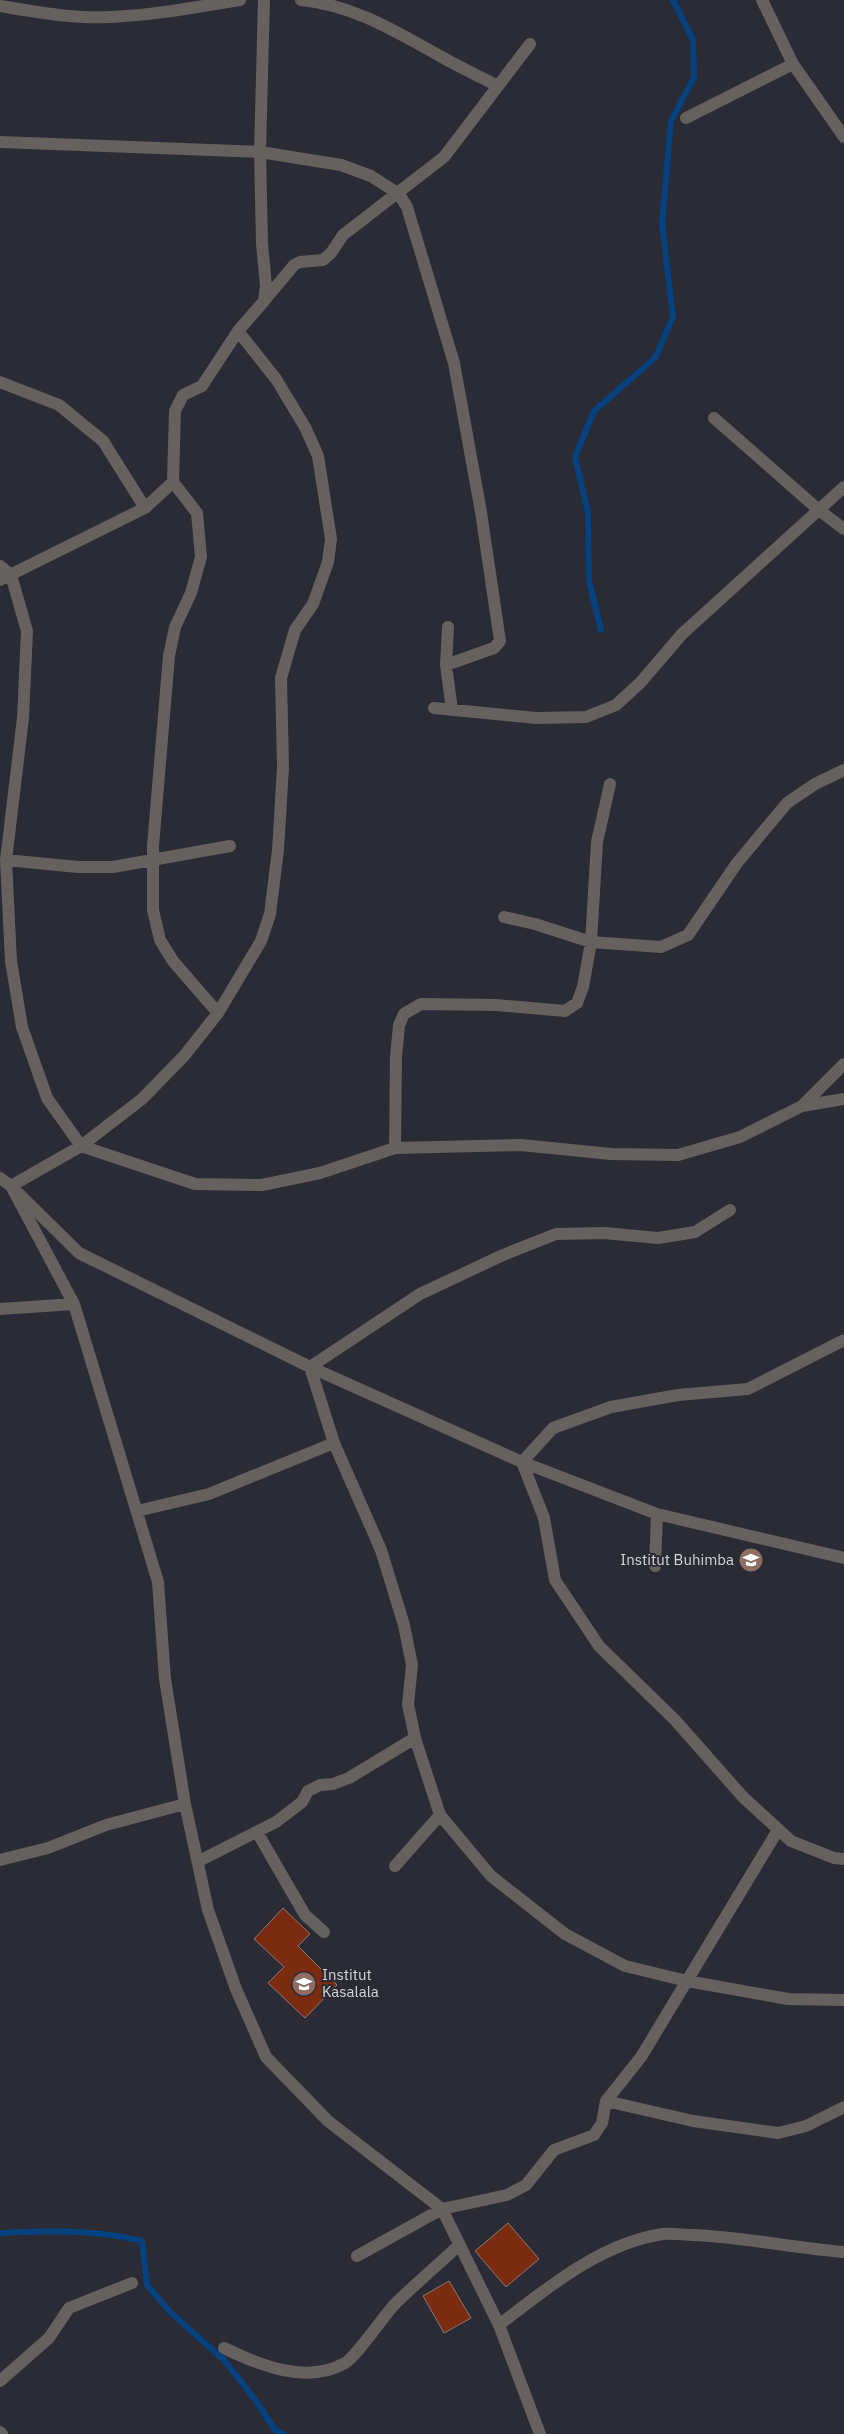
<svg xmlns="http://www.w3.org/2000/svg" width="844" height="2434" viewBox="0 0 844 2434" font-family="'IBM Plex Sans',sans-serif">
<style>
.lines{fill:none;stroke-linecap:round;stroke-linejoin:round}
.stream{stroke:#05427f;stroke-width:6}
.building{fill:#7b2b10;stroke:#887c79}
.minor{stroke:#65615e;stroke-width:12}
.labels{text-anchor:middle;stroke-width:4;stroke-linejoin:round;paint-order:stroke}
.poi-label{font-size:15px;fill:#d5d7dc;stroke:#2a2b34;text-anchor:end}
</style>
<rect width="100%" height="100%" fill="#2a2b34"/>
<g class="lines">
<path class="stream" d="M601 630 589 581 588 513 575 457 594 411 655 358 673 317 662 224 671 121 694 77 693 40 673 0
M0 2233C48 2231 96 2229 142 2241L147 2285 170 2312 224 2360 256 2401 275 2430 284 2434"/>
</g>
<path class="building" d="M283 1908 310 1934 298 1946 337 1985 305 2018 268 1983 284 1967 254 1939Z
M508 2223 539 2259 506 2287 475 2251Z
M449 2281 471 2318 444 2333 423 2296Z"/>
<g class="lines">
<path class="minor" d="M301 0C353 5 395 31 440 56 459 67 479 76 498 86
M762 0 793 64 844 137
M0 6C36 12 74 19 111 17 154 15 197 7 240 0
M686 118 793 64
M0 142 260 152 341 165 371 176 399 194 407 207 454 363 481 512 500 641 494 648 446 665
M264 301 294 265 300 262 323 260 331 253 343 235 444 157 530 44
M238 331 276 379 305 427 318 456 331 539 328 562 313 604 295 630 281 678 283 767 278 850 270 914 261 941 218 1013 184 1056 142 1099 81 1146 11 1186 79 1253 310 1367 522 1462 657 1514 844 1558
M0 382 59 405 103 441 145 508
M714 418 820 511 844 529
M173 482 197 513 201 557 191 593 175 627 169 656 153 846V910L160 940 173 961 218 1013
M0 566 11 575 27 631 23 718 6 860 11 961 22 1027 47 1098 81 1146 195 1184 262 1185 320 1173 395 1148 521 1145 611 1154 678 1155 740 1137 802 1106 844 1064
M0 580 145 508 173 482 175 411 183 395 202 386 238 331 264 301 266 286 262 244 260 152 264 0
M448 627 446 665 452 710
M434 708 536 718 586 717 616 705 640 683 682 634 844 487
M6 860 78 867H113L230 846
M504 917 535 924 591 942 661 947 688 935 737 863 787 803 815 784 844 770
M802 1106 844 1099
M395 1148 396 1057 399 1025 404 1014 421 1004 496 1005 565 1011 577 1003 583 987 591 942 597 842 610 784
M0 1178 11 1186 74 1304 158 1582 165 1679 185 1804 208 1910 236 1989 266 2057 328 2121 442 2209 499 2325 540 2434
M730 1210 695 1232 658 1238 604 1233 556 1234 503 1255 420 1294 310 1367 334 1443 381 1550 404 1625 412 1665 408 1704 415 1738 440 1815 491 1876 565 1934 625 1966 687 1981 788 1999 844 2000
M0 1309 74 1304
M844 1340 748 1389 678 1395 611 1407 553 1428 522 1462 544 1518 555 1580 599 1646 675 1720 743 1797 791 1841 834 1858 844 1859
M137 1511 209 1494 334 1443
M655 1566 657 1514
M257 1832 305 1915 324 1932
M0 1860 48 1848 106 1825 185 1804
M199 1861 276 1822 302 1802 308 1791 320 1785 333 1784 349 1778 415 1738
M395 1866 440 1815
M606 2101 693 2121 778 2133 806 2126 844 2107
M357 2256 442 2209 507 2195 526 2185 554 2150 594 2135 602 2123 606 2101 641 2057 778 1830
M499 2325C547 2288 601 2243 663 2234 673 2233 684 2235 693 2235 744 2237 793 2248 844 2252
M224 2348C259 2365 307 2385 345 2363 356 2357 383 2317 394 2305 415 2284 438 2265 459 2245
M0 2381 49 2338 69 2308 132 2283
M0 2432 2 2434"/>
</g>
<defs>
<symbol id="school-disc" viewBox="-11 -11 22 22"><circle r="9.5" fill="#8d6e63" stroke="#2a2b34"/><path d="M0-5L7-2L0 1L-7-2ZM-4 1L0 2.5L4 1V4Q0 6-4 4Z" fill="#fff"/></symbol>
</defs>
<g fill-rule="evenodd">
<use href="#school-disc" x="737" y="1546" width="28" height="28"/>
<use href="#school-disc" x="290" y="1970" width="28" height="28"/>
</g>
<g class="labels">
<g class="poi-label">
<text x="734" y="1565">Institut Buhimba</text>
<text x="322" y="1980" text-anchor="start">Institut<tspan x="322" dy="17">Kasalala</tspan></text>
</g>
</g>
</svg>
